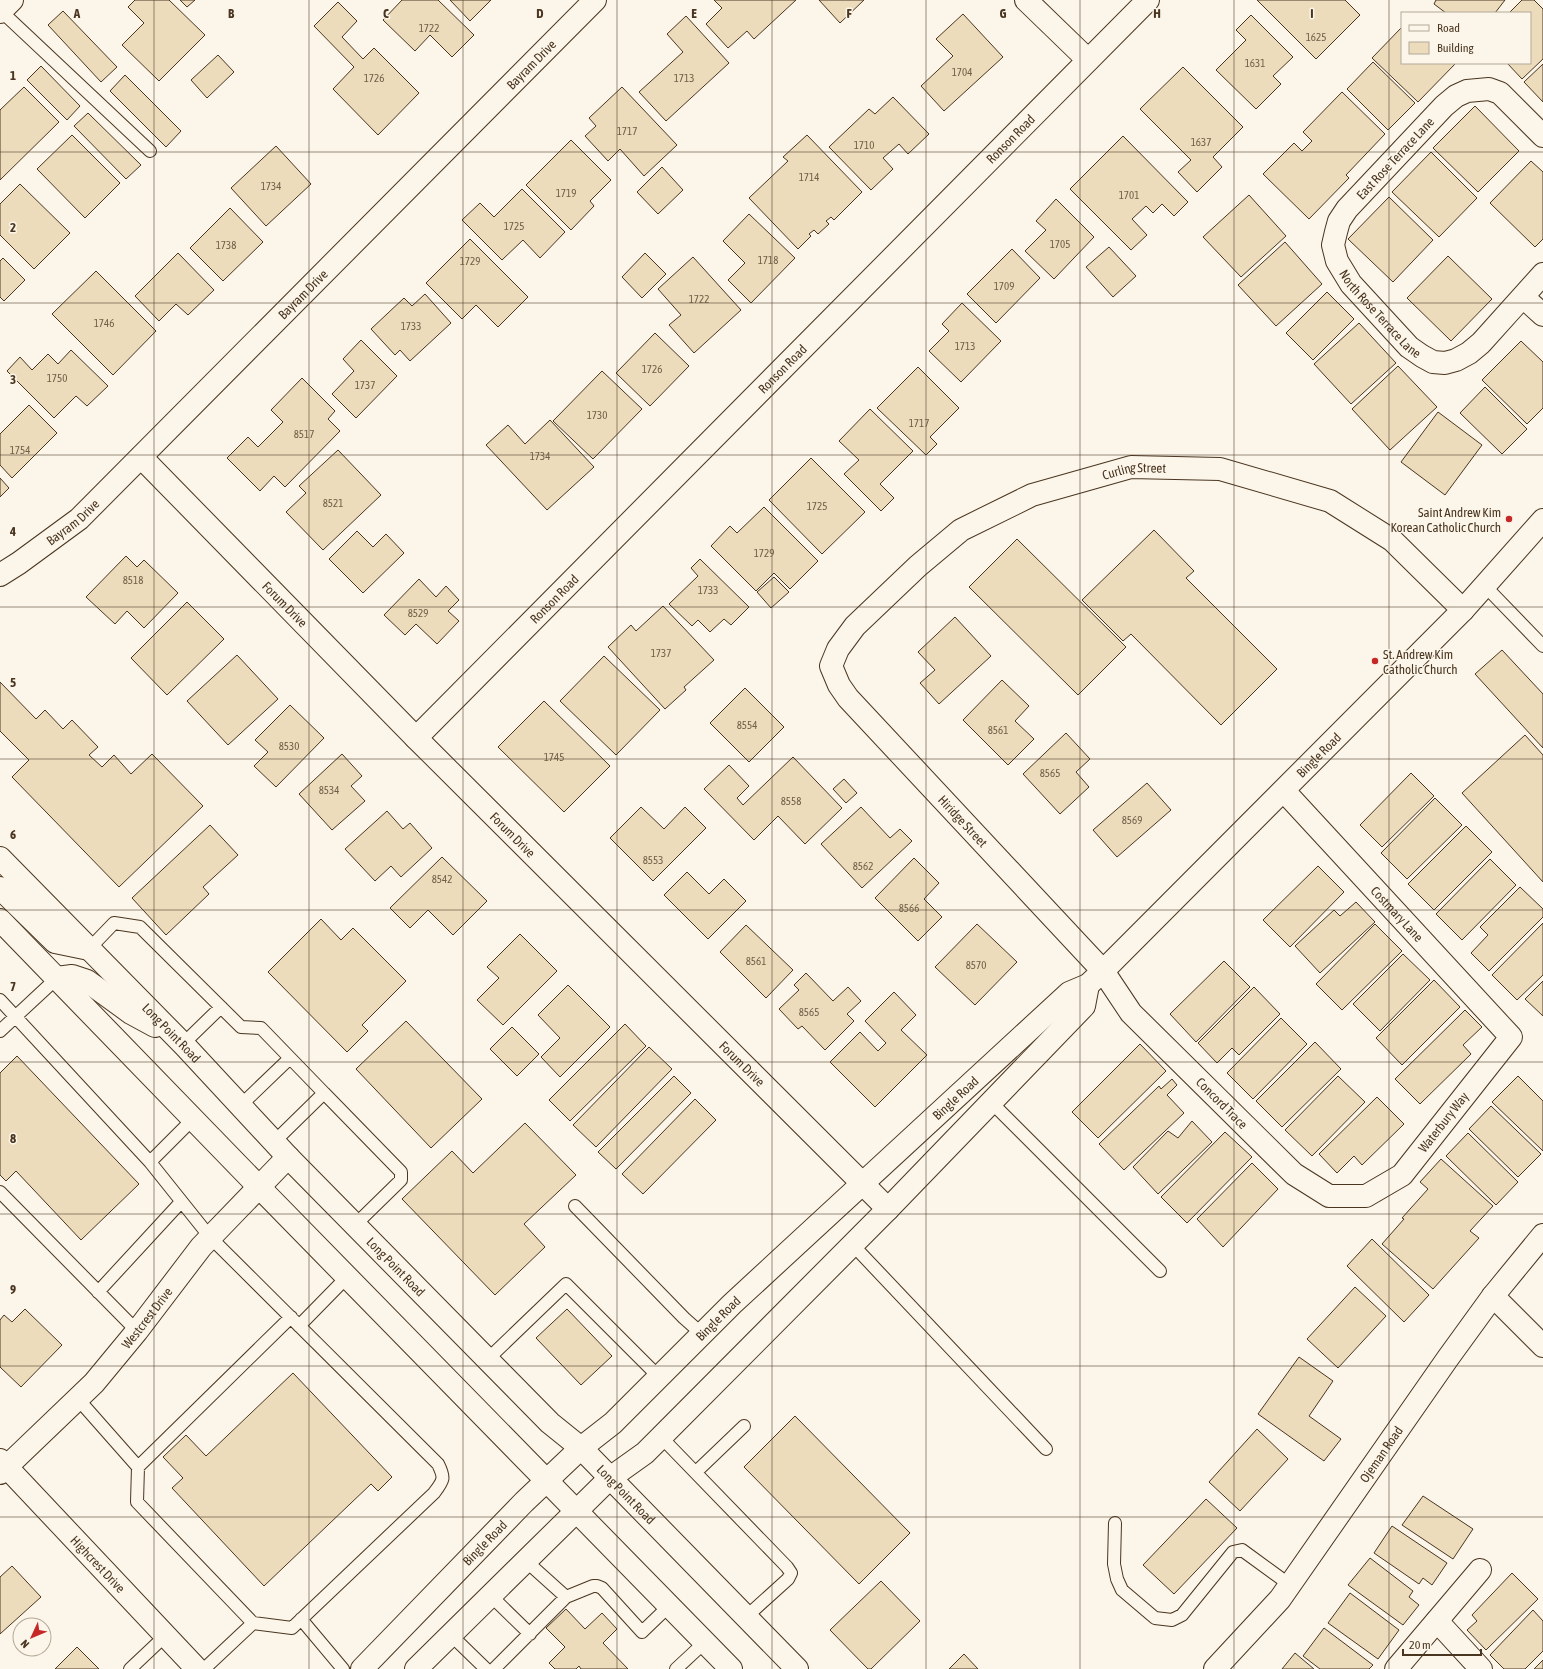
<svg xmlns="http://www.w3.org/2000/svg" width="1543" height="1669" viewBox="0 0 1543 1669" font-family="'Asap Condensed',sans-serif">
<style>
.building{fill:#ecdcbc;stroke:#4a3520}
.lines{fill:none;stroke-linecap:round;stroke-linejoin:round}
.lane-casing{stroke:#4a3520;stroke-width:14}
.street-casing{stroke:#4a3520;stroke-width:24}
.secondary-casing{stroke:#4a3520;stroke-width:24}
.primary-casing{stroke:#4a3520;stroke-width:24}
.lane{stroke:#fbf6e9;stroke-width:12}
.street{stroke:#fbf6e9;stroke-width:22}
.secondary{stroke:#fbf6e9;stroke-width:22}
.primary{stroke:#fbf6e9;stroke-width:22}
.grid{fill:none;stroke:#4a3520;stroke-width:1;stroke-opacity:0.55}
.poi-dot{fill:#c62828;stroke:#fbf6e9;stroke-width:1.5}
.labels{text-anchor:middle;stroke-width:3;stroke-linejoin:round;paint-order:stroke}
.number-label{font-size:11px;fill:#725f47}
.street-label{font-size:13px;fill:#4a3520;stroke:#fbf6e9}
.poi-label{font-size:13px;fill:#4a3520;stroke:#fbf6e9;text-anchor:end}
.grid-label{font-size:13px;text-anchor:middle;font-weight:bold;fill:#4a3520;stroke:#fbf6e9;stroke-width:3;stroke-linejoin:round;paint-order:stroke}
</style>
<rect width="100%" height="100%" fill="#fbf6e9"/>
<path class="building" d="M135 0H169L205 35 159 81 122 45 144 23 128 7Z
M180 0H195L187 7Z
M402 0H438L474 35 452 57 430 35 415 51 383 20Z
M450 0H491L470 21Z
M714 0H796L754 39 747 31 728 48 706 24 722 8Z
M819 0H864L840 23Z
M1257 0H1345L1360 15 1316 59Z
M1436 0H1505L1495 13H1446L1434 4Z
M1522 0H1534L1543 9V59L1522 79 1507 63H1530V13H1509Z
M338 2 357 21 342 37 363 59 374 48 419 93 378 135 333 89 354 67 314 26Z
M63 11 117 67 101 82 48 25Z
M963 14 1003 57 944 111 921 86 953 56 936 39Z
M1251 15 1293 57 1273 76 1281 84 1256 109 1216 70 1246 40 1236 30Z
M686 16 729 63 666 121 639 92 683 52 667 34Z
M1402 27V63H1456L1418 102 1372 58Z
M218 55 234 72 207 98 191 80Z
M1373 62 1415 103 1388 130 1347 89Z
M1543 64V102L1524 82Z
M41 66 80 106 67 120 27 80Z
M1183 67 1243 127 1213 157 1222 167 1197 192 1178 172 1191 160 1140 109Z
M125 75 181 131 166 147 110 91Z
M24 87 59 122 0 180V110Z
M622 87 677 145 644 176 620 149 608 161 585 136 596 126 589 118Z
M1342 92 1385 134 1346 175 1349 178 1309 219 1263 174 1294 143 1302 151 1312 141 1303 132Z
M893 97 929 134 908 154 899 144 883 158 893 169 871 190 829 147 869 109 875 114Z
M1475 106 1519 151 1478 192 1433 148Z
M88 113 141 165 126 179 74 126Z
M72 135 120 183 85 218 37 169Z
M807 135 862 192 834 220 831 217 826 221 829 224 818 234 814 230 809 234 811 236 798 249 749 198 788 161 783 157Z
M1123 136 1188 202 1174 216 1162 204 1153 213 1146 206 1132 219 1147 235 1131 250 1070 189Z
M571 140 611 180 590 201 594 206 571 230 526 185Z
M276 146 311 184 266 226 231 188Z
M1431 152 1477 198 1439 237 1392 192Z
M1531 161 1543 172V239L1535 247 1490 203Z
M662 167 683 190 658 214 637 192Z
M20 184 70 233 34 269 0 235V204Z
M522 189 565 232 540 258 523 240 502 260 462 220 480 203 494 217Z
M1249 195 1286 236 1241 277 1203 237Z
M1389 197 1433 240 1393 282 1348 239Z
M1056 199 1094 237 1054 279 1025 251 1046 230 1036 221Z
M230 208 263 242 223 281 190 248Z
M749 214 795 258 751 303 728 280 745 263 723 241Z
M470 239 528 297 498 327 476 305 462 319 426 283Z
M1285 242 1322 284 1276 326 1238 285Z
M1109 247 1136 276 1113 297 1086 267Z
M1012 249 1040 278 996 323 967 294Z
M178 253 214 290 188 315 176 304 159 321 135 296Z
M645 253 666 274 642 298 622 277Z
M1448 256 1492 299 1451 341 1407 298Z
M693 257 741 310 694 353 669 325 681 315 658 289Z
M3 258 25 280 4 301 0 297V261Z
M96 271 156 331 113 375 52 314Z
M1327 292 1354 319 1313 360 1286 333Z
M425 294 451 323 410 361 400 350 395 355 371 329 404 298 412 306Z
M962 303 1001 341 961 382 929 351 949 331 942 324Z
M1359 323 1396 363 1351 404 1314 364Z
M655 333 689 366 650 406 616 373Z
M361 340 397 376 356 418 332 394 354 371 343 359Z
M1521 341 1543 362V408L1527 424 1482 380Z
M71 350 108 386 87 406 76 396 54 418 7 371 20 357 32 370 48 354 58 364Z
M1398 366 1437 407 1390 450 1352 409Z
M918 367 959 408 930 437 937 444 926 455 877 408Z
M602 371 642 409 593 459 553 421Z
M302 378 335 411 328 419 340 431 285 487 274 476 260 491 227 458 248 437 258 447 283 422 271 410Z
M1485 387 1527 429 1502 454 1460 413Z
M29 405 57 433 12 478 0 465V434Z
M870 409 913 451 880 484 894 498 881 511 844 474 859 460 839 441Z
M1438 412 1482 445 1445 495 1401 462Z
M550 420 594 467 547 510 486 445 508 425 525 444Z
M338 450 381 495 323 550 286 512 306 493 299 486Z
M811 458 865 512 822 554 769 500Z
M0 478 9 488 0 497Z
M764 507 818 561 790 589 774 573 756 591 711 546 730 526 737 533Z
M1154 530 1194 571 1186 578 1277 669 1221 725 1131 634 1123 641 1082 600Z
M357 531 373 547 386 534 404 553 363 593 329 559Z
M1017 539 1126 647 1078 695 969 587Z
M126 556 137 567 144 560 178 593 144 628 127 611 115 624 86 597Z
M700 559 749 607 731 625 724 619 710 632 698 620 692 626 669 604 698 576 691 568Z
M774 577 789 592 771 608 757 592Z
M419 579 436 597 446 586 459 600 448 611 459 621 437 644 416 624 405 635 384 615Z
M187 602 224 639 167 695 131 658Z
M663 606 714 660 684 687 686 690 665 709 608 647 631 625 636 631Z
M955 617 991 656 939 704 920 683 935 670 918 652Z
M1502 650 1543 694V748L1475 674Z
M237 655 278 699 228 745 187 701Z
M604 656 660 710 616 755 560 701Z
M1002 680 1029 706 1015 721 1034 739 1008 765 963 720Z
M0 682 36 719 45 710 63 729 72 720 98 747 89 755 102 767 114 755 131 774 152 754 203 806 119 887 12 777 29 760 0 731Z
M745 688 784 727 749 762 710 723Z
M544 701 610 766 564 812 498 747Z
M290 705 324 738 276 787 254 766 268 752 255 740Z
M1066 733 1090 759 1076 772 1089 787 1060 814 1023 774Z
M1525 735 1543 755V882L1462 793Z
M342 754 362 776 351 786 365 801 332 830 299 794Z
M793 757 842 808 805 844 778 816 754 840 704 789 729 765 749 786 737 798 743 805Z
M1411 773 1434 796 1382 847 1360 825Z
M844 779 857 793 846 803 833 789Z
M1147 783 1171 810 1117 857 1093 830Z
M1435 798 1462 825 1407 879 1381 853Z
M641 807 664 829 685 807 706 828 653 881 610 838Z
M861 807 890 838 900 829 912 841 862 888 821 844Z
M387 811 403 829 410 823 432 848 401 877 391 866 375 881 345 849Z
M210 825 238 855 203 887 209 894 166 935 132 898Z
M1466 826 1492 852 1434 910 1408 884Z
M442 857 487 901 453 935 428 910 410 928 390 908Z
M914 858 939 883 924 899 942 917 918 941 875 898Z
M1490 859 1516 885 1462 940 1436 914Z
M1318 866 1344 892 1290 947 1263 920Z
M687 872 709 894 724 879 746 901 708 939 664 895Z
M1520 887 1543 909V917L1489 971 1471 953 1488 935 1480 927Z
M1356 902 1375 922 1320 973 1295 946 1334 910 1340 916Z
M321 919 341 940 353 928 406 981 362 1025 368 1031 347 1052 268 972Z
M1543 923V975L1517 1000 1492 975Z
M977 924 1017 962 975 1005 935 967Z
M1375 924 1402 951 1342 1010 1316 984Z
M746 925 793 970 766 998 720 952Z
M520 934 557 971 503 1025 477 1000 499 978 487 967Z
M1403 954 1430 980 1380 1031 1353 1004Z
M1224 961 1250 987 1196 1042 1170 1014Z
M806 973 833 1001 848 987 861 1001 847 1014 854 1021 825 1050 802 1026 798 1029 779 1009 799 990 794 985Z
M1434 980 1460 1007 1402 1065 1376 1038Z
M1543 981V1016L1525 999Z
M568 985 610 1027 560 1077 541 1057 560 1038 538 1015Z
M1254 987 1280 1014 1239 1055 1232 1048 1217 1063 1198 1043Z
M894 992 916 1015 901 1030 927 1055 875 1107 830 1062 860 1032 878 1051 886 1043 865 1021Z
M1465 1010 1482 1027 1463 1045 1471 1054 1420 1104 1395 1079Z
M1281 1018 1307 1044 1253 1099 1227 1073Z
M406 1021 482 1099 431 1148 356 1069Z
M625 1024 646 1046 570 1121 549 1100Z
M512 1027 539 1054 517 1076 490 1049Z
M1315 1042 1341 1069 1282 1127 1256 1101Z
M1140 1044 1166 1071 1098 1138 1072 1112Z
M649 1047 672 1069 596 1147 573 1125Z
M17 1056 139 1184 81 1240 16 1171 6 1181 0 1175V1073Z
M674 1076 691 1093 616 1169 598 1152Z
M1338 1076 1365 1102 1312 1156 1285 1130Z
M1518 1076 1543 1101V1151L1492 1102Z
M1172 1079 1177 1085 1167 1095 1184 1113 1124 1170 1099 1144 1159 1086 1161 1089Z
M1377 1097 1404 1124 1362 1165 1354 1156 1337 1173 1319 1154Z
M695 1099 716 1120 643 1194 622 1174Z
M1491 1106 1541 1154 1518 1177 1469 1129Z
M1192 1121 1212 1142 1158 1194 1133 1167 1168 1131 1178 1138Z
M525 1123 576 1175 524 1224 545 1247 495 1295 402 1199 452 1151 473 1173Z
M1225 1132 1252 1157 1187 1223 1161 1197Z
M1468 1133 1518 1182 1496 1205 1446 1156Z
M1441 1159 1493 1206 1470 1231 1479 1238 1433 1289 1382 1244 1404 1219 1402 1218 1428 1189 1420 1182Z
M1252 1163 1278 1189 1223 1247 1197 1219Z
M1372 1239 1429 1295 1404 1322 1347 1266Z
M1355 1287 1386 1316 1338 1368 1307 1339Z
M25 1309 62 1345 21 1387 0 1367V1320L4 1315 12 1322Z
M567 1309 612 1356 581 1385 536 1338Z
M1299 1357 1333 1381 1309 1416 1341 1439 1324 1461 1258 1414Z
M293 1373 392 1477 378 1491 371 1484 264 1586 172 1488 183 1478 163 1457 186 1435 206 1456Z
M795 1416 910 1533 859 1584 744 1467Z
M1257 1429 1288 1459 1240 1511 1209 1482Z
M1423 1496 1473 1529 1453 1559 1402 1525Z
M1206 1499 1237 1528 1174 1594 1143 1565Z
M1392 1526 1447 1563 1432 1585 1423 1578 1419 1584 1374 1553Z
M1370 1558 1413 1591 1409 1597 1419 1605 1403 1625 1348 1585Z
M12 1566 41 1597 0 1634V1577Z
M1512 1573 1538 1599 1486 1650 1467 1630 1477 1621 1472 1615Z
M881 1581 920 1621 871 1669H868L830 1630Z
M1350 1593 1399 1630 1378 1659 1328 1623Z
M566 1609 585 1629 602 1613 617 1629 603 1643 628 1669H581L579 1666 576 1669H555L549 1663 565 1647 546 1628Z
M1533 1610 1543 1621V1651L1525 1669H1504L1490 1655Z
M1324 1628 1373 1665 1369 1669H1320L1303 1656Z
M77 1647 99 1669H55Z
M1295 1653 1314 1669H1282Z
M964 1654 978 1669H949Z
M1543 1660V1669H1534Z"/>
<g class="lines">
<defs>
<path id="lane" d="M0 10 150 151
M1485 586 1543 646
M89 949 114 923 140 927 241 1027 261 1028 324 1093
M0 1000 150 1162
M0 1031 57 978
M183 1044 221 1007
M991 1102 1160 1271
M240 1106 290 1058
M193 1119 150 1162 210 1237 438 1464C445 1478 444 1480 434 1493L292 1628 253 1623 137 1502 138 1467 291 1317
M274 1142 324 1093 401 1172V1180L355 1225
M0 1192 137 1331
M575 1206 684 1318 702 1334
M852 1244 1046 1449
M98 1292 181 1202
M299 1326 347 1277
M488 1359 566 1284 659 1377
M78 1399 138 1467
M661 1437 787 1567 791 1573 788 1579 746 1617
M696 1472 744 1426
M1115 1523 1114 1564 1117 1579 1122 1590 1155 1618 1172 1620 1182 1615 1233 1552 1242 1550 1290 1585
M526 1561 566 1597
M490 1595 530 1634
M301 1619 343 1669
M451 1635 486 1669
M130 1669 165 1636
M204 1669 253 1623
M494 1669 566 1597 593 1586H597L602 1588 642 1632 669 1606
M676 1669 705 1642"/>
<g id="street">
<path d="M1026 0 1088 60"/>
<path d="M0 12 12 0"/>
<path id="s1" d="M1543 136 1500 93 1489 89 1467 91 1456 96 1444 106 1347 209 1339 221 1336 232 1333 245 1337 261 1351 284 1409 347 1422 356 1433 362 1445 363 1456 360 1469 353 1481 343 1543 274"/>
<path d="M1523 297 1543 315"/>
<path id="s2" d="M141 457 416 738 888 1209"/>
<path id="s3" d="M0 575 19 563 79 519 595 0"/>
<path id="s4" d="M416 738 1148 0"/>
<path id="s5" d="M1284 791 1511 1037 1402 1175 1366 1196H1329L1294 1174 1131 1013 1103 971 848 698 839 685 831 666 838 649 855 626 918 566 961 530 1032 495 1131 467 1220 469 1330 501 1392 540 1463 610"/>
<path d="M1493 1296 1543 1346"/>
<path id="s6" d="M0 1460 197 1669"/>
<path id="s7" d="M0 1473 94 1383 137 1331 201 1247 288 1157"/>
<path d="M1437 1621 1481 1669"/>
<path id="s8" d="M1215 1669 1280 1599 1448 1358 1493 1296 1543 1235"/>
<path d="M1396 1669 1480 1570"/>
</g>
<g id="secondary">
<path id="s9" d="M0 858 185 1046 288 1157 550 1423 581 1448 797 1669"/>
<path d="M0 888 55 942 89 949"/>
<path d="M0 920 259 1187 731 1669"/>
<path d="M57 978 72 976 87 981 131 1013 155 1026"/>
</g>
<g id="primary">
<path id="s10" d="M362 1669 524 1502 581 1448 613 1423 732 1304 1069 993 1088 985 1103 971 1463 610 1543 520"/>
<path d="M416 1669 610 1478 645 1453 661 1437 888 1209 1084 1006 1088 985"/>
</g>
</defs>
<use href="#lane" class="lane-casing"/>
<use href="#street" class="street-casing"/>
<use href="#secondary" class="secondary-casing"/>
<use href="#primary" class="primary-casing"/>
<use href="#lane" class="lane"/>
<use href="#street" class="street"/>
<use href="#secondary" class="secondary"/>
<use href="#primary" class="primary"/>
</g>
<path class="grid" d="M154 0V1669M309 0V1669M463 0V1669M617 0V1669M772 0V1669M926 0V1669M1080 0V1669M1234 0V1669M1389 0V1669M0 152H1543M0 303H1543M0 455H1543M0 607H1543M0 759H1543M0 910H1543M0 1062H1543M0 1214H1543M0 1366H1543M0 1517H1543"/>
<g class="poi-dot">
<circle cx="1509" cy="519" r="4"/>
<circle cx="1375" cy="661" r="4"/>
</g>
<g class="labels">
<g class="number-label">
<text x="429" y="32">1722</text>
<text x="1316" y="41">1625</text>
<text x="1255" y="67">1631</text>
<text x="962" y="76">1704</text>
<text x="374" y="82">1726</text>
<text x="684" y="82">1713</text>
<text x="627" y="135">1717</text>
<text x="1201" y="146">1637</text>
<text x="864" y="149">1710</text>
<text x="809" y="181">1714</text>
<text x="271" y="190">1734</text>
<text x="566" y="197">1719</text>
<text x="1129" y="199">1701</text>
<text x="514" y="230">1725</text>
<text x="1060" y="248">1705</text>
<text x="226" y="249">1738</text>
<text x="768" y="264">1718</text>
<text x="470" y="265">1729</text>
<text x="1004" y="290">1709</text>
<text x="699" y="303">1722</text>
<text x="104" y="327">1746</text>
<text x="411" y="330">1733</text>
<text x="965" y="350">1713</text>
<text x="652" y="373">1726</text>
<text x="57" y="382">1750</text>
<text x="365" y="389">1737</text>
<text x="597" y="419">1730</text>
<text x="919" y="427">1717</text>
<text x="304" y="438">8517</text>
<text x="20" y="454">1754</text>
<text x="540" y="460">1734</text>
<text x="333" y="507">8521</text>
<text x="817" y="510">1725</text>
<text x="764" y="557">1729</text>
<text x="133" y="584">8518</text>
<text x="708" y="594">1733</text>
<text x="418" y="617">8529</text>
<text x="661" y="657">1737</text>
<text x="747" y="729">8554</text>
<text x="998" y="734">8561</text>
<text x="289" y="750">8530</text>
<text x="554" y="761">1745</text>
<text x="1050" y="777">8565</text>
<text x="329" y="794">8534</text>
<text x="791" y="805">8558</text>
<text x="1132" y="824">8569</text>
<text x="653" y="864">8553</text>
<text x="863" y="870">8562</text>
<text x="442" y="883">8542</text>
<text x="909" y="912">8566</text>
<text x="756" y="965">8561</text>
<text x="976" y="969">8570</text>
<text x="809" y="1016">8565</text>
</g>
<g class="street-label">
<text dy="5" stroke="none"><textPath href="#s3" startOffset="738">Bayram Drive</textPath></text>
<text dy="5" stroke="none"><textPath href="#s4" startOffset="844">Ronson Road</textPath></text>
<text transform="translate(1395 158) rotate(-47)" y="5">East Rose Terrace Lane</text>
<text dy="5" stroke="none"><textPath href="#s3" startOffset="414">Bayram Drive</textPath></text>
<text dy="5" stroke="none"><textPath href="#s1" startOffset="388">North Rose Terrace Lane</textPath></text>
<text dy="5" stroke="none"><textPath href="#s4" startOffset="520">Ronson Road</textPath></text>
<text dy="5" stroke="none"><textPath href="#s5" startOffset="1695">Curling Street</textPath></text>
<text dy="5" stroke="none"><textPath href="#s3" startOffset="90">Bayram Drive</textPath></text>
<text dy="5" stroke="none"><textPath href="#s4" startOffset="196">Ronson Road</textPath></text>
<text dy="5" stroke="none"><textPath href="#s2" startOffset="206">Forum Drive</textPath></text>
<text dy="5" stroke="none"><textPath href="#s10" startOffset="1325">Bingle Road</textPath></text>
<text transform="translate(963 821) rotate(47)" y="5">Hiridge Street</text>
<text dy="5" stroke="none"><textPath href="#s2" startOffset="530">Forum Drive</textPath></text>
<text dy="5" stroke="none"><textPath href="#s5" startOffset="167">Costmary Lane</textPath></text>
<text dy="5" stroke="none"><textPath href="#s9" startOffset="245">Long Point Road</textPath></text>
<text dy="5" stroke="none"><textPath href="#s2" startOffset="854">Forum Drive</textPath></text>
<text dy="5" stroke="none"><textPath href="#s10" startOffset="824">Bingle Road</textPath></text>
<text transform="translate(1222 1103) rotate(45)" y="5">Concord Trace</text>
<text transform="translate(1443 1122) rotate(-52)" y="5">Waterbury Way</text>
<text dy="5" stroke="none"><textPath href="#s9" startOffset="569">Long Point Road</textPath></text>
<text dy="5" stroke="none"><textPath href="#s7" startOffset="214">Westcrest Drive</textPath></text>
<text dy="5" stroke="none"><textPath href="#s10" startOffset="500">Bingle Road</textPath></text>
<text dy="5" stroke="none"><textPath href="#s8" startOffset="272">Ojeman Road</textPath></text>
<text dy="5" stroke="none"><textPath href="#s9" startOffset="893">Long Point Road</textPath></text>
<text dy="5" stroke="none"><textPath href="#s10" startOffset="176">Bingle Road</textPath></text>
<text dy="5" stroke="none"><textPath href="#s6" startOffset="143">Highcrest Drive</textPath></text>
</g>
<g class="poi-label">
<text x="1501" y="517">Saint Andrew Kim<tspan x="1501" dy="15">Korean Catholic Church</tspan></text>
<text x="1383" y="659" text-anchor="start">St. Andrew Kim<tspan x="1383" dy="15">Catholic Church</tspan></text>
</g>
</g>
<g class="grid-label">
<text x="77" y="18">A</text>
<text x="231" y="18">B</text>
<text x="386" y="18">C</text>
<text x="540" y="18">D</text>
<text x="694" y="18">E</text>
<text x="849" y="18">F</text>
<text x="1003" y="18">G</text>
<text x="1157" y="18">H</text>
<text x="1312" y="18">I</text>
<text x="13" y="80">1</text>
<text x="13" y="232">2</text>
<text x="13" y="384">3</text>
<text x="13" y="536">4</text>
<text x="13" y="687">5</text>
<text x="13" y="839">6</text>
<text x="13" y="991">7</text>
<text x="13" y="1143">8</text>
<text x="13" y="1294">9</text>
</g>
<rect x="1401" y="12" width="130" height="52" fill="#fbf6e9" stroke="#b4a999"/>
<rect x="1409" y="25" width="20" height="6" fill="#fbf6e9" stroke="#b4a999"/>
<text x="1437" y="32" font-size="12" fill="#4a3520">Road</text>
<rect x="1409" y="42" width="20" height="12" fill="#ecdcbc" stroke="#b4a999"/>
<text x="1437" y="52" font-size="12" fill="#4a3520">Building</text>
<g transform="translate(32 1637) rotate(226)"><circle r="19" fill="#fbf6e9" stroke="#b4a999"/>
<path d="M0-3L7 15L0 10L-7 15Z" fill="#c62828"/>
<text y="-6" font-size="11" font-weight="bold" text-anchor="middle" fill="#4a3520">N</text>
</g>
<path d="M1403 1649v6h78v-6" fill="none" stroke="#4a3520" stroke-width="2"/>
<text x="1409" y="1649" font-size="12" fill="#4a3520" stroke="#fbf6e9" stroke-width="3" paint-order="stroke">20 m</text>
</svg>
